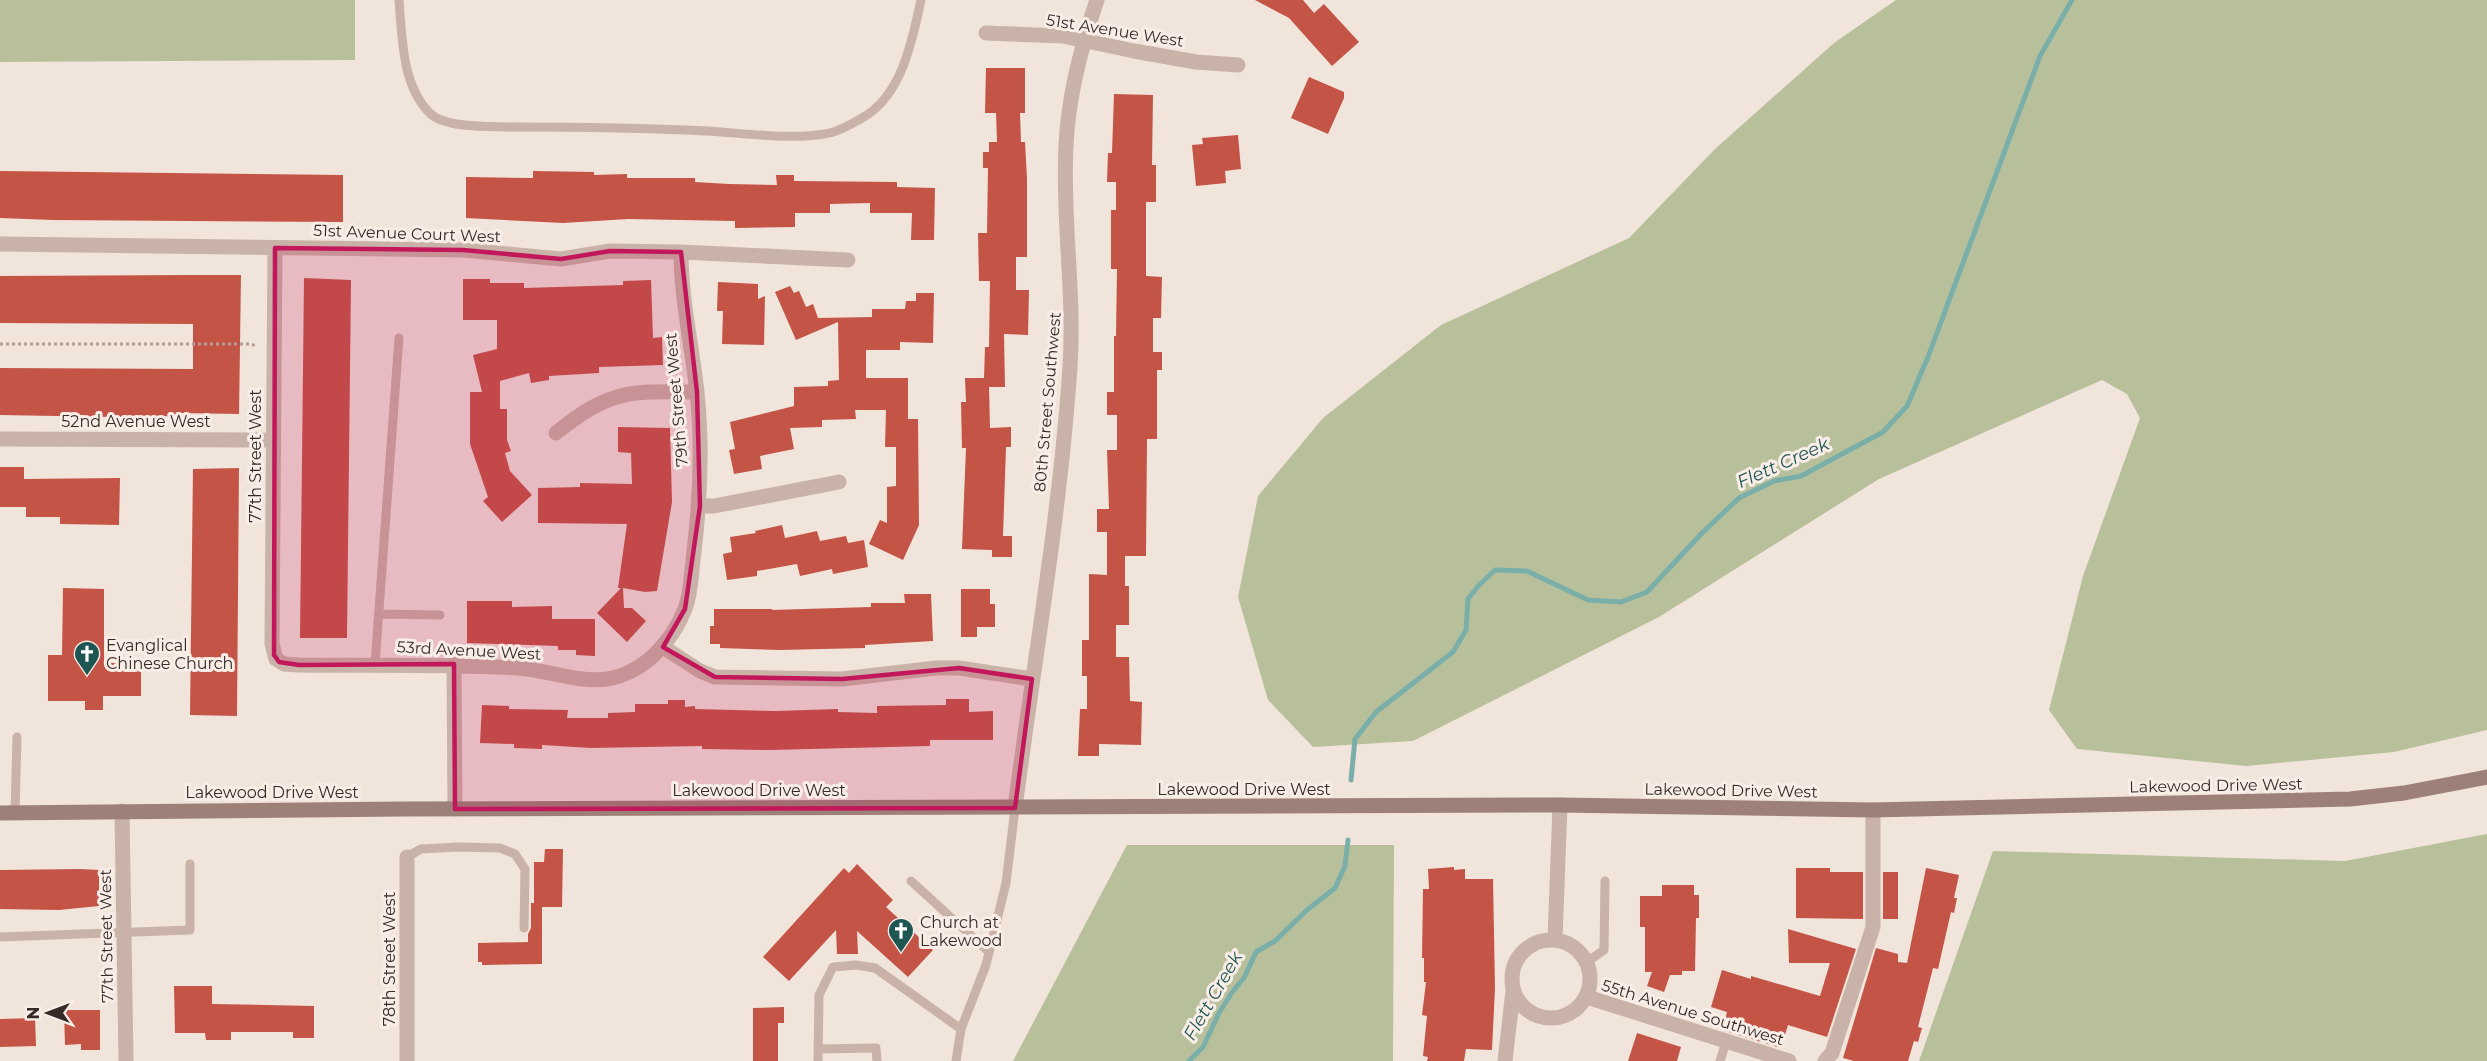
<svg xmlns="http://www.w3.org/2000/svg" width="2487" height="1061" viewBox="0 0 2487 1061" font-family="Montserrat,sans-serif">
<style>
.green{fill:#b8c09b}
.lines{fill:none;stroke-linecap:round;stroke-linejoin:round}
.stream{stroke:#7aaea9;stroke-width:5}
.building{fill:#c45446}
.path{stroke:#b59c91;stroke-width:3;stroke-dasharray:3 3;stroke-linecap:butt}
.lane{stroke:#c9b2a7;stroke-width:9}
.street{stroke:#c9b2a7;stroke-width:15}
.secondary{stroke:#9d8178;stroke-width:15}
.marked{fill:#c2185b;fill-opacity:0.2;stroke:#c2185b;stroke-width:4.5;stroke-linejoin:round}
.labels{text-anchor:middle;stroke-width:6;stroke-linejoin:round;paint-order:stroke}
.street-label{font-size:16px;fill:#362a27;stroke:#f9eee7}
.poi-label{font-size:16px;fill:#362a27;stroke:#f9eee7;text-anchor:start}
.water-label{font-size:18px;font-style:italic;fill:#1e5653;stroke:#f9eee7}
</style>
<rect width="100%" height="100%" fill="#f1e4db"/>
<path class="green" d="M0 0H355V60L0 62Z
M1896 0H2487V730L2394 752 2246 766 2077 749 2049 710 2083 576 2140 418 2127 394 2102 380 1879 479 1659 617 1413 741 1313 747 1268 700 1238 597 1258 496 1323 418 1441 325 1629 238 1715 149 1834 43Z
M2487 834V1061H1919L1993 851 2345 861Z
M1127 845H1394L1393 1061H1013Z"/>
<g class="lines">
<path class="stream" d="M1351 780 1355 739 1376 712 1453 652 1466 630 1468 599 1479 585 1495 570 1527 571 1588 600 1621 602 1647 592 1702 533 1739 498 1774 481 1801 476 1883 432 1907 406 1928 357 2040 56 2072 0
M1189 1061 1203 1047 1219 1013 1233 991 1244 978 1256 952 1275 941 1307 910 1335 888 1345 866 1348 840"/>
</g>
<path class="building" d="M1255 0H1303L1314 13 1324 4 1359 42 1332 66 1289 18Z
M986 68H1025V113H1020L1021 142H1025L1027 179V257H1016V290H1029L1028 335 1004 334 1005 387H989L990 428 1011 427V447H1006L1003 536H1012V557H992V550L962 549 966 448H962L961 402H966L965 378H984L985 347H989L990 281H979L978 233H987L988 168H983V152H989V142H997L996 113H985Z
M1309 77 1344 92V98L1328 134 1291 118Z
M1114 94 1153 95 1152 165H1156V202H1146V276L1162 277 1161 318H1153V352H1162V370H1157V439H1147L1146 556H1125V586H1129V625H1116V657H1129L1130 701 1142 702 1141 745 1099 744V756H1078L1080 709H1087V676H1082V640H1089V574L1107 575V532H1097V509H1109L1107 450H1117V415H1107V392H1114V336H1116L1117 269H1111V210H1116V182H1107L1108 153H1112Z
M1238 135 1241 169 1225 171 1226 183 1196 186 1192 145 1203 144 1202 138Z
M0 171 343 175V222L53 220 0 218Z
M533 171 594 172V175L627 174V178H695V182L729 184 777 185 776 175H794V181L897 182V187L935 188 934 240H911L912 213H870V203L830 204V213H795V227L735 228V221L628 219 563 223 466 218V177L533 178Z
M193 275H241L239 414 179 413V416L114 417 0 415V368L193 369V324L0 323V276Z
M304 278 351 280 347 638H300Z
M463 279H490V283H524V288L623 285V281L651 280 653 338 662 337 663 365 599 367V373L549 376V380L531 383 529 373 500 381V409H507V440L511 451 505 453 510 471 532 495 502 522 483 501 488 497 470 444V392H482L473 355 497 349V320H463Z
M718 282 758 284V299L765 296 764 345 722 344 723 311H717Z
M790 286 794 293 799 291 806 307 813 304 818 318 872 317V309H905L906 301H916V293H934L933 343 900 342V350H866V378H908V419H918L919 525 903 560 869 544 880 520 887 523V487L896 486V447H885L886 410H855L856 419 822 420V427L790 428 794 449 760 456 762 469 734 474 729 450 735 449 730 422 794 406V387L828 386V381L839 380 838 322 796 340 775 292Z
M618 427 670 428 672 502 657 591 645 592 623 588 624 608H632L646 621 627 642 597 613 621 588H618L627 524 538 523V488L580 487V483L632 484 631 453 618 452Z
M0 467H24V479L120 478 119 525 60 524V517H26V507H0Z
M239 468 237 716 190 715 193 469Z
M782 525 785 538 817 531 820 541 846 536 848 543 864 540 868 567 833 574 832 569 800 576 797 564 757 571V576L727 580 723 554 732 552 730 537 756 533 755 531Z
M63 588 104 589V663H141V696H103V710H85V701H48V655H62Z
M961 589H990V604H995V627H977V637H961Z
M904 594H931L933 641 865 645V648L780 650 720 648V644H710V626H714V609H772V610L871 607V603H905Z
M467 601H512V607L552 606V619H595V656L576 655V650H558V646L467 643Z
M946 699H969V712L993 711V740H930V746L770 750 702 749V746L591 748 542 745V749L514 748V744L480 743 482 705 509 706V709L568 710 567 718H608V713L635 712V704H668V700H685V707L695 706V709L776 711 838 709V712L877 713V706L946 705Z
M545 849H563L562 907H542V964L482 965V962H478V943L528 942V934L531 928V903H534V862H544Z
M857 864 893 900 886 907 933 950 908 977 857 931 858 954H837L836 930 789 981 763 957 844 868 849 873Z
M1454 867V870L1465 869V879H1493L1495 988 1492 1050 1466 1049 1464 1061H1427L1428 1057 1423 1056 1427 1016 1422 1015 1426 982H1424V958H1422L1423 889H1429L1428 869Z
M1796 868H1830V872H1863V919L1796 918Z
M1926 868 1959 875 1954 898H1957L1954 913 1951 912 1938 969 1933 968 1918 1027 1922 1028 1918 1042 1914 1041 1908 1061H1854L1843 1058 1876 948 1898 954V962L1907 963Z
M80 869 99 870V906L59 910 0 909V870Z
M1883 872H1898V919H1883Z
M1662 885H1694V895H1699V918H1696L1695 971H1682V975H1670L1664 992 1647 986 1652 972H1645V927H1640V896H1662Z
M1788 929 1856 949 1827 1037 1788 1025 1781 1048 1722 1030 1727 1012 1711 1007 1722 970 1751 979V976L1820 996 1830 963H1789Z
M174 986H212V1004L314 1006V1038H293V1032H231V1040H206L205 1033H175Z
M784 1007V1023H778V1061H753V1008Z
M64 1010H100V1050H81V1044L65 1045Z
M35 1018 36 1046 0 1047V1019Z
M1637 1033 1681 1047 1677 1061H1628Z"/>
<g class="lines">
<path class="path" d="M0 344H250L257 346"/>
<path class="lane" d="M399 0C402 37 402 89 432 115 447 128 496 127 516 127 579 127 643 128 707 131 742 133 790 140 824 134 837 133 851 124 862 118 902 96 912 41 921 0
M379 614 440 615
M375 664 399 338
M15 813 17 737
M407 857 421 849 458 847 500 848 515 854 525 869 524 928
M911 881 989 952
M0 937 190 930V864
M1587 962 1604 950 1605 881
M818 1049 876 1048 877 1061
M818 1061 819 995 833 967 856 965 875 968 961 1029
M956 1061 961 1029 986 965 1006 883 1015 808
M1720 1061 1726 1042"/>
<path class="street" d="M986 33 1063 36 1134 51 1196 62 1238 65
M0 244 463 250 561 259 610 251 681 252 848 260
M275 248 272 644 276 659 284 664 299 665C372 666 445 664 518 668 548 670 577 683 607 679 644 673 672 642 685 609 691 594 691 576 693 560 700 504 703 448 697 392 692 346 681 299 681 252
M556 433C611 389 629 391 697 392
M0 439 273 440
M700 506H714L839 482
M663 647 700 671 715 677 842 679 936 668H959L1032 679
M454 664 455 809
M1015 808C1034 661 1060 515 1070 367 1075 293 1062 220 1066 146 1068 96 1081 47 1097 0
M122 811 126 1061
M407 857V1061
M1555 939 1560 805
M1512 979a39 39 0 1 1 78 0a39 39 0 1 1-78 0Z
M1587 997 1789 1061
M1505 1061 1513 991
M1825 1061 1832 1053 1873 927V810"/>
<path class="secondary" d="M0 813 404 809 1560 805 1873 810 2350 799 2404 793 2487 777"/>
</g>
<path class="marked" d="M275 248 463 250 561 259 610 251 681 252 697 392 700 506 685 609 663 647 715 677 842 679 959 668 1032 679 1015 808 455 809 454 664 299 665 279 662 274 655Z"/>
<defs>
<symbol id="church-pin" viewBox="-11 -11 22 30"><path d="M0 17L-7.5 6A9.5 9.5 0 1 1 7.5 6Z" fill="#1e5653" stroke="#f9eee7"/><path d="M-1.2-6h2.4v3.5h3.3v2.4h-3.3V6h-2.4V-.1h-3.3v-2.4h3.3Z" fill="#fff"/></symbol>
</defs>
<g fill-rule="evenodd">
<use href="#church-pin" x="72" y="639" width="30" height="40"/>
<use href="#church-pin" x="886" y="916" width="30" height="40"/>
</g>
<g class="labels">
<g class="street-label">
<text transform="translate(1115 30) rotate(9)" y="6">51st Avenue West</text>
<text transform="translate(407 233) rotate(2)" y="6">51st Avenue Court West</text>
<text transform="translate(676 400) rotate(-95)" y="6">79th Street West</text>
<text transform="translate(1047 402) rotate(-85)" y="6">80th Street Southwest</text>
<text x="136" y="427">52nd Avenue West</text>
<text transform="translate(255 456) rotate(-90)" y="6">77th Street West</text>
<text transform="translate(469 650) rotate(3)" y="6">53rd Avenue West</text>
<text transform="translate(2216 785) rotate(-1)" y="6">Lakewood Drive West</text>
<text x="1244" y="795">Lakewood Drive West</text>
<text x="759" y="796">Lakewood Drive West</text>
<text transform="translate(1731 790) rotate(1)" y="6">Lakewood Drive West</text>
<text x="272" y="798">Lakewood Drive West</text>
<text transform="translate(106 936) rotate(-91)" y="6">77th Street West</text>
<text transform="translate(389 959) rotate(-90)" y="6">78th Street West</text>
<text transform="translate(1693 1012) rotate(17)" y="6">55th Avenue Southwest</text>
</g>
<g class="poi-label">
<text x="106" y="651">Evanglical<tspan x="106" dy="18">Chinese Church</tspan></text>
<text x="920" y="928">Church at<tspan x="920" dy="18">Lakewood</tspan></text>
</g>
<g class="water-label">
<text transform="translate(1783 463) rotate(-24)" y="6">Flett Creek</text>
<text transform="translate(1213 996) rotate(-60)" y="6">Flett Creek</text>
</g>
</g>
<g transform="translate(48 1013) rotate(270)" stroke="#f9eee7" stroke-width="4.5" paint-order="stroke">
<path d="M0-4.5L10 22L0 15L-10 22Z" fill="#362a27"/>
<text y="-9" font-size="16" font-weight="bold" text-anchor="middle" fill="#362a27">N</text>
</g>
</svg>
